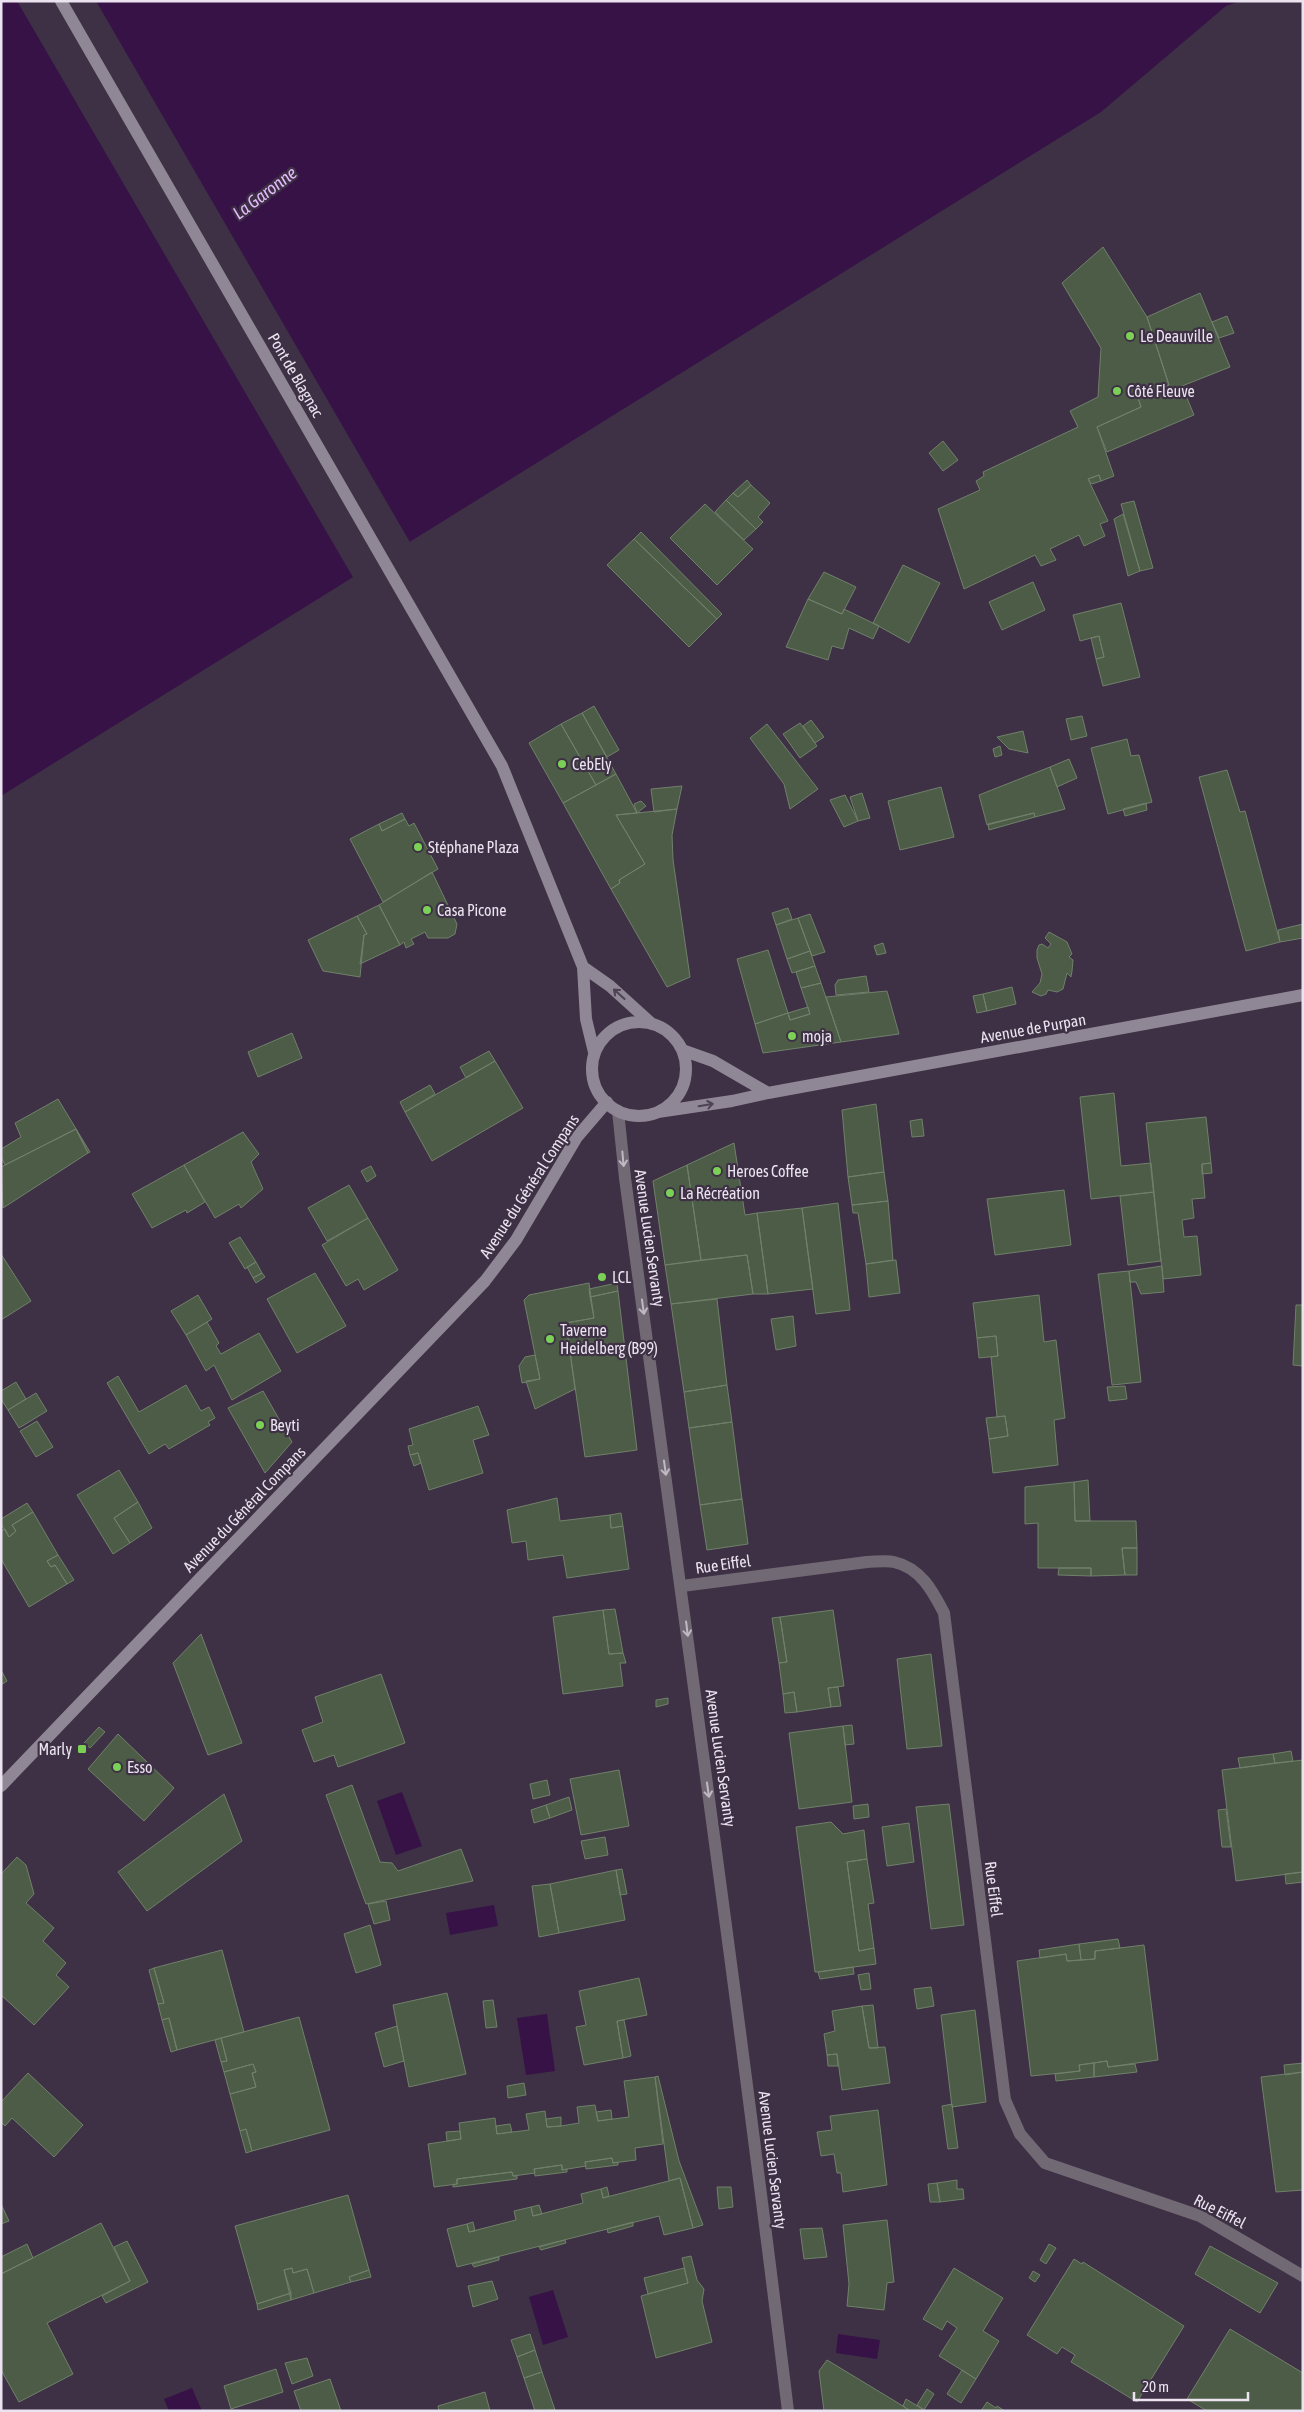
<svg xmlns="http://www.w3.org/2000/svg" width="1304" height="2412" viewBox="0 0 1304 2412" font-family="'Asap Condensed',sans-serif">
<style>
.water{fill:#361247}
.pier{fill:#3e3145}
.building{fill:#4d5c47;stroke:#70806a}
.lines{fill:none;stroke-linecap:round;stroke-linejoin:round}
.minor{stroke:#716a74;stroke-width:12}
.tertiary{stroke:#716a74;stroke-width:12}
.secondary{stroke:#908796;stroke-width:12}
.oneway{stroke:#4e4255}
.oneway2{stroke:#c0b9c5}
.poi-dot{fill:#7bd155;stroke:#3e3145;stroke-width:2}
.labels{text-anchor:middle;stroke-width:4.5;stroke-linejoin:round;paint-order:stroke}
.poi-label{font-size:16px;fill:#ebe3f0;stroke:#3e3145;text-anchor:start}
.street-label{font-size:16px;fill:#ebe3f0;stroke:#3e3145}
.water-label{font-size:18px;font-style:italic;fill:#e5bafe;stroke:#3e3145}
</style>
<rect width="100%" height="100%" fill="#3e3145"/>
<path class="water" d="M1 1H1241L1226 6 1101 112 1 796Z
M402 1792 422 1846 396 1855 377 1801Z
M494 1905 498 1926 450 1935 446 1913Z
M547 2014 555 2071 526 2075 517 2018Z
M553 2290 568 2337 543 2345 529 2297Z
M838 2334 880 2340 877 2359 836 2353Z
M192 2388 202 2411H169L164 2399Z"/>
<path class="pier" d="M17 1H96L411 544 354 579Z"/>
<path class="building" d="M1103 247 1147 317 1169 385 1138 398 1141 407 1097 427 1114 476 1101 481 1099 475 1088 479 1108 521 1100 524 1105 536 1084 546 1079 535 1050 549 1056 560 1041 566 1035 555 964 589 938 509 980 490 976 481 984 476 983 472 1078 427 1070 411 1098 397 1101 348 1062 283Z
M1200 293 1230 367 1182 386 1194 415 1107 452 1097 427 1141 407 1138 398 1169 385 1147 317Z
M1227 316 1234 333 1219 338 1212 322Z
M943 441 958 460 943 471 929 453Z
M1099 475 1101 481 1092 484 1088 479Z
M747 480 751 485 738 497 733 493Z
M751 485 770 503 758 517 763 522 756 529 726 500 733 493 738 497Z
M726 500 756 529 744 540 715 512Z
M1134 501 1153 568 1140 571 1121 504Z
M705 504 753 549 717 585 670 538Z
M1123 514 1140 571 1128 576 1114 519Z
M641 532 722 614 717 619 634 539Z
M634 539 717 619 689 647 607 565Z
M903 565 940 583 909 643 873 623Z
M824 572 856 587 842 614 808 599Z
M1033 582 1045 610 1002 630 989 602Z
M808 599 842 614 844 609 879 626 873 639 849 628 843 649 832 646 828 660 786 647Z
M1121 603 1140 677 1103 686 1096 659 1104 657 1099 636 1080 641 1073 615Z
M1099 636 1104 657 1096 659 1091 638Z
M594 706 619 750 607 757 582 713Z
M582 713 616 774 596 785 561 724Z
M1082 716 1087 736 1071 740 1066 719Z
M811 720 824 737 815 743 803 726Z
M800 723 817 746 800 758 783 734Z
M561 724 596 785 563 803 529 743Z
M767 724 818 789 790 809 784 784 750 738Z
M1023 731 1028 753 1009 749 997 737Z
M1127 739 1131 756 1139 755 1152 802 1108 814 1091 748Z
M1000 746 1002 755 995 757 993 749Z
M1069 759 1077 778 1057 787 1050 767Z
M1050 767 1065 809 1035 817 1034 813 987 825 979 795Z
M1227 770 1240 812 1245 811 1280 942 1246 951 1199 777Z
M616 774 637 813 616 815 645 864 619 880 620 883 611 889 563 803Z
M682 786 677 809 654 812 651 789Z
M941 787 954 837 900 850 888 801Z
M862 793 870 818 858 821 850 797Z
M845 795 858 821 844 827 830 800Z
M641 801 646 806 637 813 634 804Z
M1146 803 1147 810 1125 816 1123 809Z
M677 809 672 835 673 860 690 977 667 987 611 889 620 883 619 880 645 864 616 815Z
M402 813 405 819 382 831 379 824Z
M1034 813 1035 817 989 830 988 824Z
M405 819 409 826 414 823 438 869 383 902 350 839 379 824 382 831Z
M432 872 457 924 455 934 448 938H428L425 932 411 939 414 944 406 948 404 942 400 945 379 905Z
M379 905 400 945 360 964 364 935 367 934 357 916Z
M788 908 792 919 776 925 772 913Z
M810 914 825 952 812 956 798 918Z
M357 916 367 934 364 935 360 977 323 971 308 940Z
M798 918 810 951 787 959 776 925Z
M1303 924V938L1280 942 1278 930Z
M1049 932 1067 942 1072 954 1069 957 1073 960 1072 971 1071 977 1067 973 1063 989 1057 992 1048 990 1046 994 1041 996 1032 992 1040 983 1042 974 1037 958V950L1039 945 1042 944 1048 948 1051 944 1045 938Z
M883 943 886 953 877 955 874 946Z
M768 950 788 1013 755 1024 737 959Z
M810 951 815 966 792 973 787 959Z
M815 966 821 983 801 988 796 972Z
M866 976 869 992 836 995 835 985 838 980Z
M821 983 841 1042 763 1053 755 1024 788 1013 790 1020 810 1014 801 988Z
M1012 987 1016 1004 987 1011 983 994Z
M887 991 899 1034 841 1042 826 997Z
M983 994 987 1011 977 1013 973 996Z
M808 1007 810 1014 790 1020 788 1013Z
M292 1033 302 1058 258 1077 248 1052Z
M489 1051 495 1061 466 1078 460 1067Z
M495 1061 523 1108 432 1161 405 1112Z
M430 1085 435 1094 405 1112 400 1102Z
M1114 1093 1121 1166 1151 1163 1154 1192 1091 1199 1080 1097Z
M58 1099 90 1152 88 1153 76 1129 5 1165 1 1157V1149L21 1137 15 1123Z
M876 1104 884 1172 848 1177 842 1110Z
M1206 1117 1211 1163 1202 1164 1205 1198 1192 1199 1194 1218 1182 1220 1184 1237 1197 1236 1201 1275 1163 1279 1146 1123Z
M922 1119 924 1136 912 1137 910 1121Z
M76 1129 88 1153 3 1208 1 1167Z
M243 1132 259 1154 251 1162 263 1189 241 1208 239 1204 215 1218 184 1165Z
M734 1143 745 1215 757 1213 768 1294H753L747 1255 701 1260 687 1165Z
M1211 1163 1212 1173 1202 1174V1164Z
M184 1165 205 1202 187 1213 186 1210 152 1228 132 1194Z
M687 1165 701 1260 665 1265 653 1181Z
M371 1166 376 1176 367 1182 361 1171Z
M884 1172 888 1201 852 1205 848 1177Z
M349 1185 368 1218 327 1241 308 1208Z
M1064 1190 1071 1245 995 1255 987 1199Z
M1154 1192 1161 1261 1128 1265 1120 1196Z
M888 1201 893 1260 866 1264 858 1213H853L852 1205Z
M838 1203 850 1310 816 1314 802 1208Z
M802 1208 813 1289 768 1294 757 1213Z
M368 1218 398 1270 364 1290 358 1279 346 1286 322 1245Z
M240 1237 256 1262 245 1269 229 1243Z
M1 1254 31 1301 1 1320Z
M747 1255 753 1294 671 1304 665 1265Z
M896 1260 900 1293 869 1297 866 1264Z
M256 1262 262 1273 253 1278 247 1267Z
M1162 1266 1164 1292 1141 1294 1136 1282H1130L1129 1271Z
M1129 1271 1141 1382 1112 1385 1098 1274Z
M262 1273 265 1277 256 1283 253 1278Z
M315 1273 346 1326 297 1353 267 1299Z
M589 1283 594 1318 566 1323 575 1389 535 1409 526 1381 540 1379 524 1300 529 1295Z
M617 1283 618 1291 590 1297 589 1289Z
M618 1291 637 1450 585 1457 566 1323 594 1318 590 1297Z
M198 1295 212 1319 186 1335 171 1311Z
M1039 1295 1044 1342 1056 1340 1065 1418 1054 1420 1058 1465 993 1473 989 1439 1008 1436 1005 1416 997 1417 991 1357 998 1356 996 1336 977 1338 973 1303Z
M717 1299 727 1385 684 1392 671 1304Z
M1296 1305H1303V1366L1293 1365Z
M793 1316 796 1346 776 1350 771 1319Z
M207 1322 219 1343 216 1346 221 1354 259 1333 281 1371 232 1400 214 1365 206 1371 186 1335Z
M996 1336 998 1356 979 1358 977 1338Z
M535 1355 540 1379 522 1383 519 1366 525 1357Z
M118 1376 139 1412 186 1385 201 1411 209 1407 215 1418 208 1422 210 1425 169 1449 165 1444 149 1454 107 1383Z
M16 1382 26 1399 8 1410 1 1399V1391Z
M727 1385 732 1422 689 1428 684 1392Z
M1125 1386 1127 1399 1109 1401 1107 1387Z
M263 1391 292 1442 265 1473 228 1408Z
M36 1393 47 1411 19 1428 8 1410Z
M478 1406 489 1435 473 1440 483 1473 429 1490 418 1453 410 1455 408 1446 413 1445 409 1429Z
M1005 1416 1008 1436 989 1439 986 1418Z
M37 1421 53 1447 36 1457 20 1431Z
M732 1422 742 1499 700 1505 689 1428Z
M418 1453 421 1463 414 1466 410 1455Z
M119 1470 138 1502 114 1518 130 1543 113 1554 77 1495Z
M1088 1480 1090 1521H1075L1074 1482Z
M1074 1482 1075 1521H1136L1137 1548H1122L1125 1575 1091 1576V1568H1038V1523L1025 1524V1487Z
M557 1498 560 1521 610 1515 611 1528 623 1526 629 1569 567 1578 563 1555 528 1560 526 1541 512 1543 507 1510Z
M742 1499 748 1544 707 1550 700 1505Z
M138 1502 152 1528 130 1543 114 1518Z
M27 1503 33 1512 12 1525 16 1531 9 1537 1 1524V1519Z
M33 1512 58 1555 47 1561 51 1567 55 1565 67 1584 29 1607 1 1559V1531L5 1529 9 1537 16 1531 12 1525Z
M621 1513 623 1526 611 1528 610 1515Z
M1122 1548H1137V1575H1125Z
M58 1555 74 1580 67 1584 55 1565 51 1567 47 1561Z
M1059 1568H1091V1576L1058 1575Z
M615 1609 623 1653 609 1654 603 1610Z
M603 1610 609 1654 623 1653 626 1663H620L623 1686 563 1694 553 1617Z
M833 1610 844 1686 828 1688 831 1707 797 1712 794 1692 783 1694 779 1663 787 1662 780 1617Z
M780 1617 787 1662 779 1663 772 1618Z
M201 1634 242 1743 208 1755 173 1663Z
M931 1654 942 1746 907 1749 897 1659Z
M1 1670 7 1681 1 1685Z
M381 1674 405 1743 338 1767 334 1755 314 1762 302 1730 323 1722 315 1697Z
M838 1687 841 1706 831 1707 828 1688Z
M794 1692 797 1712 785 1713 783 1694Z
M668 1698V1704L656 1707V1700Z
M852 1725 854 1744 845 1745 843 1726Z
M843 1726 852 1802 799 1809 789 1733Z
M99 1727 105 1732 90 1748 84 1743Z
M118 1734 174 1788 144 1821 88 1769Z
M1291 1751 1293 1761 1275 1763 1273 1754Z
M1273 1754 1275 1763 1240 1768 1238 1758Z
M1303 1760V1872L1236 1881 1222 1770Z
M619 1770 629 1826 581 1835 570 1779Z
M547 1780 550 1795 533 1799 530 1784Z
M352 1785 380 1862 392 1863 398 1871 461 1849 473 1881 366 1904 326 1795Z
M224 1794 242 1841 147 1911 118 1872Z
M569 1797 572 1810 550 1818 546 1805Z
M868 1804 869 1817 854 1819 853 1806Z
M949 1804 964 1925 931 1929 916 1807Z
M546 1805 550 1818 534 1823 531 1810Z
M1226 1809 1231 1847H1222L1218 1810Z
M831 1822 843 1834 864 1830 867 1859 847 1862 859 1951 874 1948 876 1964 818 1972H815L796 1827Z
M909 1823 914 1862 887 1866 882 1827Z
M605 1837 608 1855 585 1859 581 1841Z
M17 1857 26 1865 34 1894 26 1903 54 1928 43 1941 66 1963 56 1975 69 1987 34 2025 1 1995V1874Z
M867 1859 874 1903 868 1904 874 1948 859 1951 847 1862Z
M622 1869 627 1894 620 1895 616 1870Z
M616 1870 625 1920 559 1933 550 1884Z
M1303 1872V1882L1286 1884 1285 1874Z
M550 1884 559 1933 539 1937 532 1886Z
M386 1901 390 1920 374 1924 368 1904Z
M370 1925 381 1965 356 1973 344 1934Z
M1118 1939 1120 1948 1095 1951V1959L1081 1960 1079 1944Z
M1079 1944 1081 1960 1067 1961 1066 1954 1040 1958 1039 1950Z
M1144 1945 1158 2060 1108 2067 1107 2061 1079 2065 1080 2071 1031 2076 1017 1961 1066 1954 1067 1961 1095 1959V1951Z
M222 1950 244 2032 177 2050 169 2018 162 2020 158 2004 164 2003 154 1968Z
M853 1967 854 1974 820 1979 818 1972Z
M154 1968 164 2003 158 2004 149 1970Z
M869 1973 871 1989 861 1990 858 1975Z
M639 1978 647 2015 617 2021 623 2058 584 2065 576 2027 586 2025 579 1991Z
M931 1987 934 2006 917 2009 914 1989Z
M447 1993 466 2074 409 2087 393 2005Z
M493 2000 497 2027 486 2028 483 2001Z
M873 2005 878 2048H869L862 2006Z
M862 2006 869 2048 885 2047 890 2083 842 2090 837 2054 827 2055 824 2034 835 2031 832 2011Z
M975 2010 986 2102 952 2107 941 2015Z
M299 2017 330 2130 252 2151 246 2129 240 2131 230 2094 256 2087 252 2073 256 2072 253 2064 224 2072 221 2062 227 2061 221 2038Z
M169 2018 177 2050 171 2052 162 2020Z
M624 2020 631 2056 623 2058 617 2021Z
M397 2026 404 2061 384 2067 375 2033Z
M221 2038 227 2061 221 2062 215 2040Z
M837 2054 838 2066H828L827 2055Z
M1107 2061 1108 2067 1135 2064 1137 2072 1094 2077V2063Z
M1094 2063V2077L1056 2081 1055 2074 1080 2071 1079 2065Z
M1303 2063V2072L1285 2075 1284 2065Z
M253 2064 256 2072 252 2073 256 2087 230 2094 224 2072Z
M1303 2072V2190L1276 2192 1261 2077Z
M28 2073 83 2125 54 2157 12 2118 5 2126 1 2122V2102Z
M658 2076 679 2161 703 2225 693 2228 680 2178 669 2181 655 2077Z
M655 2077 663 2144 635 2148 636 2160 613 2163 612 2158 585 2162 586 2166 562 2170V2165L534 2169 535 2173 513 2176 512 2172 457 2179V2184L434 2187 428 2144 461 2139 459 2123 495 2118 497 2134 529 2130 526 2114 545 2111 547 2127 561 2126 579 2123 577 2107 595 2105 598 2121 629 2117 624 2081Z
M524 2083 526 2095 508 2098 507 2086Z
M952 2104 958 2148 948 2149 942 2106Z
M611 2110 612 2119 598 2121 596 2112Z
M878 2110 887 2185 843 2192 841 2173H837L834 2154 821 2156 817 2132 832 2130 830 2116Z
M561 2117V2126L547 2127 546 2119Z
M510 2124 512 2132 497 2134 496 2126Z
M246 2129 252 2151 246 2153 240 2131Z
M460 2131 461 2139 447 2141 446 2132Z
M612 2158 613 2163 618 2162V2165L586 2169 585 2162Z
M562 2165V2170L567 2169V2172L535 2176 534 2169Z
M512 2172 513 2176H517V2179L453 2187V2185L457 2184V2179Z
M680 2178 693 2228 664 2235 659 2216 457 2267 447 2229 467 2224 469 2232 516 2220 514 2211 531 2207 533 2216 583 2203 581 2194 601 2189 603 2198Z
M957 2180V2189H963L964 2199 940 2202 937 2183Z
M937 2183 940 2202H930L928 2184Z
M607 2187 609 2196 603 2198 601 2189Z
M717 2187H731L733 2207 719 2209Z
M348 2195 369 2270 349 2277 351 2282 314 2293 307 2269 293 2273 292 2268 284 2270 291 2293 257 2304 235 2226Z
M1 2204 9 2221 1 2224Z
M539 2205 542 2214 533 2216 531 2207Z
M887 2220 894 2282 887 2283 884 2310 847 2306 849 2284 843 2225Z
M473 2222 475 2231 469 2232 467 2224Z
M633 2222V2226L608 2233 607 2229Z
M101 2223 130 2281 47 2323 73 2374 19 2402 1 2370V2274Z
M822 2228 827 2257 804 2259 800 2229Z
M565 2240 566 2243 541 2250 539 2247Z
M127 2241 148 2282 106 2303 102 2296 130 2281 114 2247Z
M27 2244 33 2258 1 2274V2257Z
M1049 2244 1056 2248 1046 2264 1040 2260Z
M1210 2246 1278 2283 1260 2313 1195 2274Z
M691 2256 697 2280 704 2289 702 2301 712 2342 656 2358 641 2296 688 2283 682 2258Z
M499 2257V2260L474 2267 472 2264Z
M1074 2259 1082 2264 1083 2262 1184 2326 1137 2402 1071 2362 1075 2355 1062 2347 1057 2354 1027 2335Z
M292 2268 293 2273 307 2269 314 2293 291 2300 284 2270Z
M684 2268 688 2283 648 2294 644 2278Z
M954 2268 1003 2298 983 2331 999 2341 976 2379 939 2356 957 2328 947 2321 942 2330 923 2319Z
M369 2270 371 2277 351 2282 349 2277Z
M1033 2271 1040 2275 1035 2282 1029 2278Z
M492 2281 498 2299 473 2307 468 2286Z
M291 2293V2300L258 2310 257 2304Z
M1230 2329 1303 2373V2411H1207L1187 2399Z
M530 2334 535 2350 517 2357 511 2340Z
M535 2350 542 2372 524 2378 517 2357Z
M307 2358 313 2376 292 2384 285 2363Z
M827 2360 903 2406 910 2411H824L819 2371Z
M276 2369 283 2392 231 2409 224 2386Z
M962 2370 976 2379 961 2403 947 2394Z
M542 2372 555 2410 535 2411 524 2378Z
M330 2379 341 2411H301L294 2391Z
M927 2389 934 2394 924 2410 917 2405Z
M485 2392 490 2411H439L438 2406Z
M906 2399 924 2410V2411H910L903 2406Z
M987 2402 996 2408 997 2406 1005 2411H981Z"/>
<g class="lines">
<path class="minor" d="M682 1586 867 1562C875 1562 886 1560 894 1562 921 1568 933 1592 944 1613L1005 2100 1020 2134 1045 2163 1200 2216 1303 2276"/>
<path class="tertiary" d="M618 1111 625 1178C680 1589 738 1999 788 2411"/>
<path class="secondary" d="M61 1 502 766 583 967 586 1019 594 1052
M583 967 610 986 652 1024
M592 1069a47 47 0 1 1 94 0a47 47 0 1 1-94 0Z
M682 1050 713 1061 768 1093
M658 1112 732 1101 768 1093 1303 995
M1 1786 485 1281 516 1240 577 1137 607 1102"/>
</g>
<defs><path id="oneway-shaft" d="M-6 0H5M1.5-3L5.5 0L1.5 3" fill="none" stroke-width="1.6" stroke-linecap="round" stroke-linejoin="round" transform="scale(1.25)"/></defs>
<g class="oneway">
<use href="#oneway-shaft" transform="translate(619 994) rotate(-138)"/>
<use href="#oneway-shaft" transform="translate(706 1105) rotate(-9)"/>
</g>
<g class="oneway2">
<use href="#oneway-shaft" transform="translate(623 1159) rotate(85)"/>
<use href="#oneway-shaft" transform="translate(643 1307) rotate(82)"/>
<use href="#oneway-shaft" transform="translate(665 1468) rotate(82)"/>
<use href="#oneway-shaft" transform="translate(687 1629) rotate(83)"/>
<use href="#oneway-shaft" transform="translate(708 1790) rotate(82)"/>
</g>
<g class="poi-dot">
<circle cx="1130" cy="336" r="5"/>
<circle cx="1117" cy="391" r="5"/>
<circle cx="562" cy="764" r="5"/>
<circle cx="418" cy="847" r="5"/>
<circle cx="427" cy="910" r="5"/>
<circle cx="792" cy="1036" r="5"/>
<circle cx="717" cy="1171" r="5"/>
<circle cx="670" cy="1193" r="5"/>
<circle cx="602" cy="1277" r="5"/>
<circle cx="550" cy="1339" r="5"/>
<circle cx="260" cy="1425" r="5"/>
<rect x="77" y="1744" width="10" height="10" rx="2.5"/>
<circle cx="117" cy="1767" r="5"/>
</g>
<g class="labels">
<g class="poi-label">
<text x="1140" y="342">Le Deauville</text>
<text x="1127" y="397">Côté Fleuve</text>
<text x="572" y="770">CebEly</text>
<text x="428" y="853">Stéphane Plaza</text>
<text x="437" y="916">Casa Picone</text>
<text x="802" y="1042">moja</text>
<text x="727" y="1177">Heroes Coffee</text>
<text x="680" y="1199">La Récréation</text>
<text x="612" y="1283">LCL</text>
<text x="560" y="1336">Taverne<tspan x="560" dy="18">Heidelberg (B99)</tspan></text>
<text x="270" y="1431">Beyti</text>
<text x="72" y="1755" text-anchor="end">Marly</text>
<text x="127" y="1773">Esso</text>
</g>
<g class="street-label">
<text transform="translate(296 375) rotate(60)" y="6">Pont de Blagnac</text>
<text transform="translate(1033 1028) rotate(-10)" y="6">Avenue de Purpan</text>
<text transform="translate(529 1186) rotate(-57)" y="6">Avenue du Général Compans</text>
<text transform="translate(650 1238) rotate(82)" y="6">Avenue Lucien Servanty</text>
<text transform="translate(244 1509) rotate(-46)" y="6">Avenue du Général Compans</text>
<text transform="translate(723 1564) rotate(-8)" y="6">Rue Eiffel</text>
<text transform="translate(721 1758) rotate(82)" y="6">Avenue Lucien Servanty</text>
<text transform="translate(994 1889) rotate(83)" y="6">Rue Eiffel</text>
<text transform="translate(773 2160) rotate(83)" y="6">Avenue Lucien Servanty</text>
<text transform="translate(1220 2211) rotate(27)" y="6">Rue Eiffel</text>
</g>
<g class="water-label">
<text transform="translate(265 193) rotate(-37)" y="6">La Garonne</text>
</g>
</g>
<rect width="1304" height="2412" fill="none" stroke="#ebe3f0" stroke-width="5"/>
<path d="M1134 2392v8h114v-8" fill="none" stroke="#ebe3f0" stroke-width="2.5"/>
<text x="1142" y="2392" font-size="15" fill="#ebe3f0" stroke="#3e3145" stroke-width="4" paint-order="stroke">20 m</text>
</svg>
